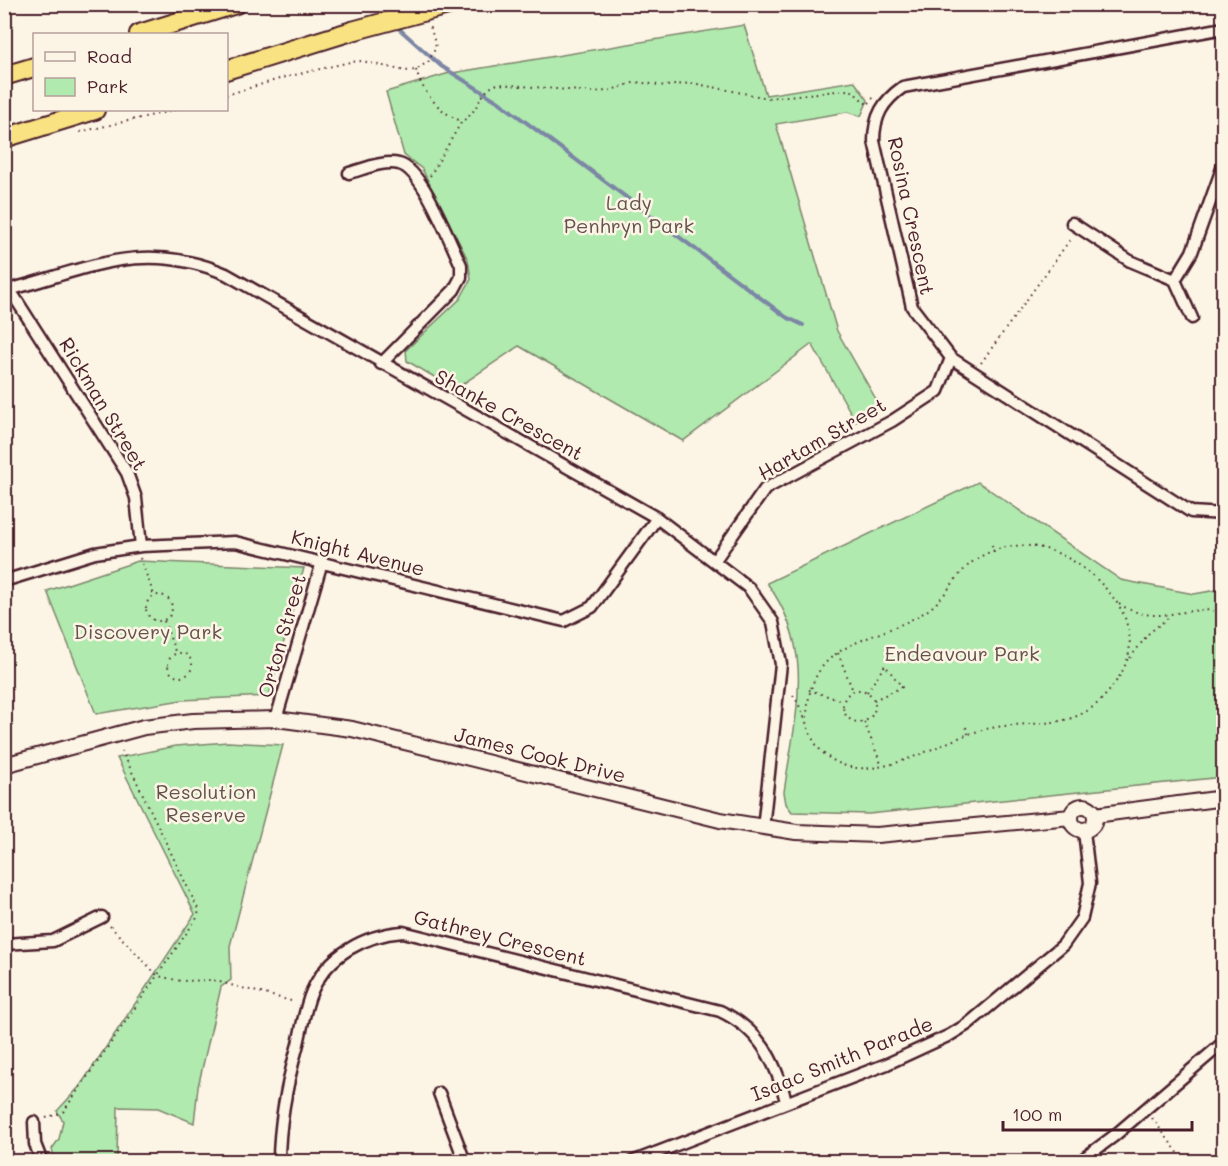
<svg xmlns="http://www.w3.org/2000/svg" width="1228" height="1166" viewBox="0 0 1228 1166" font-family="Mali,sans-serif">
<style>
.green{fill:#b0eaae;stroke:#7d846c;stroke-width:1.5}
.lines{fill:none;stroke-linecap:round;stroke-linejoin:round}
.stream{stroke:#7b86a5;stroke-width:4}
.street-casing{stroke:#4a1f2b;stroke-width:15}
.secondary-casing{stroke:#4a1f2b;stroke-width:18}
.highway-casing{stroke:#4a1f2b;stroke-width:22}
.path{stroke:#4a1f2b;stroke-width:2;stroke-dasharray:1.5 4.5;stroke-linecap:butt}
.street{stroke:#fcf5e5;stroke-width:10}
.secondary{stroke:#fcf5e5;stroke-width:14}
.highway{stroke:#f8e281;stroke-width:18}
.highway-bridge-casing{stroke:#4a1f2b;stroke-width:22;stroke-linecap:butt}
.highway-bridge{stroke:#f8e281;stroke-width:18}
.labels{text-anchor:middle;stroke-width:5;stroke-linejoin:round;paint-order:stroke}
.park-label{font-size:20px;fill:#64524c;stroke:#fcf5e5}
.street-label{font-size:20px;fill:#4a1f2b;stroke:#fcf5e5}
</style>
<rect width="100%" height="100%" fill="#fcf5e5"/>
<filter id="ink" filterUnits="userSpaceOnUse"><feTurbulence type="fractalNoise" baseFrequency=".0167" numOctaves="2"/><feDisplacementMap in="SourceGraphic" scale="12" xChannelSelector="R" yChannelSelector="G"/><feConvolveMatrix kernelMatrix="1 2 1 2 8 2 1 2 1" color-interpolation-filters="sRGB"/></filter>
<g filter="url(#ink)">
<path class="green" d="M744 25 766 95 854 81 868 100 861 116 847 112 776 124 837 331 881 408 856 422 812 344 683 441 519 346 455 389 407 361 406 350 460 299 471 279 468 260 422 169 404 155 386 92 446 74Z
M978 482 1121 580 1194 594 1223 589V777L869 814 792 812 786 804 784 792C795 715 817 651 767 583Z
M138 561 304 568 269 696 182 700 96 714 47 591Z
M228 742 283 745 230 946 231 980 221 987 198 1087 194 1123 158 1108 118 1107 117 1161H55L52 1149 59 1139 63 1121 57 1111 80 1086 195 914 117 758 176 746Z"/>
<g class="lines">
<path class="stream" d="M375 4 387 16
M396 26 441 66 499 102 786 317 803 325"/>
<defs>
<path id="street" d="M1224 28 903 87C883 101 874 116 874 141L912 307 951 358 1191 512 1224 514
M349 173C364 169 384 160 399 164 423 169 450 243 461 265V277L454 290 381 364
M1072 223 1130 261 1175 280
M10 290 127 473 136 498 141 546
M4 291C87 270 141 238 226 274L657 518 749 588 773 622 781 664 763 828
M1192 318 1175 280 1192 252 1224 163
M715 560 765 489 892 421 938 391 951 358
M4 581 95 553 141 546 235 542 564 621 592 607 657 518
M276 719 322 562
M4 944 53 941 102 917
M439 1093 465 1162
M34 1122 35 1144 42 1162
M279 1162C279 1121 287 1083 298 1044 302 1027 305 1007 312 991 328 955 364 935 403 932L720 1011C760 1030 775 1060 786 1101
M632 1162 887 1064 950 1035 968 1024 1063 945 1082 918 1090 883 1084 831
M1079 1162 1114 1136 1224 1042"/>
<path id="secondary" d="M4 765 144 727 193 721 276 719 352 729 720 820 796 832 877 835 1071 817
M1071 818a12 12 0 1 1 24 0a12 12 0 1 1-24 0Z
M1095 815 1224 798"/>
<path id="highway" d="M139 34 236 4
M226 70 352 31
M4 76 34 67
M4 138 95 110"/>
</defs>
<use href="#street" class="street-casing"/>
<use href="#secondary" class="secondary-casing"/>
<use href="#highway" class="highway-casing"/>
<path class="path" d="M416 70C421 90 441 115 462 121
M226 95 286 77 350 62 362 61 405 71 416 70 429 61 436 47 430 26
M80 132 175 110
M430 176 462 121C479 113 479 89 498 84L592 92 608 91 636 82 666 86 692 83 768 98 847 90 852 91 868 105 872 98 875 100
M1215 221 1224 222
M981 363 1072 237
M992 545 994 552
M140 558 154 595
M146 608a13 13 0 1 1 26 0a13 13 0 1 1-26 0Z
M1119 604C1160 629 1185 602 1224 613
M164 621 176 654
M168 665a12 12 0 1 1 24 0a12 12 0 1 1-24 0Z
M838 653 853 691
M1130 658 1149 633 1169 617
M809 690 843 701
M843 706a16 16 0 1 1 32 0a16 16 0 1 1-32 0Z
M867 692 885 665 902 687 874 700
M793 695C812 723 805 750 843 765 882 779 935 745 972 733 1031 713 1077 742 1117 680 1129 662 1133 646 1127 625 1124 611 1116 601 1107 590 1074 552 1022 529 975 560 955 574 946 599 925 612 870 646 806 638 807 722
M864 722 882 766
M966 727 968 734
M110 926 158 976 181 981 212 980 295 1002
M46 1118 63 1112 197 918 199 911 122 751
M1152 1118 1185 1162"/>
<use href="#street" class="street"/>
<use href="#secondary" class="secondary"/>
<use href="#highway" class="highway"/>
<defs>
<path id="highway-bridge" d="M352 31 452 4"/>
</defs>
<use href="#highway-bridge" class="highway-bridge-casing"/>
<use href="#highway-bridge" class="highway-bridge"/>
</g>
</g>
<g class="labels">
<g class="park-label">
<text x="629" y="210">Lady<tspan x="629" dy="23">Penhryn Park</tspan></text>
<text x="148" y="639">Discovery Park</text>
<text x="962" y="661">Endeavour Park</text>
<text x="206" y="799">Resolution<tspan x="206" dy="23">Reserve</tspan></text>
</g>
<g class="street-label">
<text transform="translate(911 216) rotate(78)" y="7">Rosina Crescent</text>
<text transform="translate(103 404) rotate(59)" y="7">Rickman Street</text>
<text transform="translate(509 415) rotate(29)" y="7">Shanke Crescent</text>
<text transform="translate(822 439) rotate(-30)" y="7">Hartam Street</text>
<text transform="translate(358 553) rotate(14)" y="7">Knight Avenue</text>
<text transform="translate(282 636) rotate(-74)" y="7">Orton Street</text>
<text transform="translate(540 755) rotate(14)" y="7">James Cook Drive</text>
<text transform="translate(500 938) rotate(14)" y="7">Gathrey Crescent</text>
<text transform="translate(842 1059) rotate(-22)" y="7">Isaac Smith Parade</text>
</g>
</g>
<rect width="1228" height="1166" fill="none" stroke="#fcf5e5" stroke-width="24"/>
<rect x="12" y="12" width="1204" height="1142" fill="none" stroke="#4a1f2b" stroke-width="2" filter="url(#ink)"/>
<rect x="33" y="33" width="195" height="78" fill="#fcf5e5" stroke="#b59f9b" stroke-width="1.5"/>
<rect x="45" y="52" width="30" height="9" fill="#fcf5e5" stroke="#b59f9b" stroke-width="1.5"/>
<text x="87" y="63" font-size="18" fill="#4a1f2b">Road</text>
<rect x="45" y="78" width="30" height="18" fill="#b0eaae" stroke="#b59f9b" stroke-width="1.5"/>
<text x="87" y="93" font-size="18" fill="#4a1f2b">Park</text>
<path d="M1003 1121v9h189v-9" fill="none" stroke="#4a1f2b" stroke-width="3"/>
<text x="1012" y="1121" font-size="18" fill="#4a1f2b" stroke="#fcf5e5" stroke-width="4.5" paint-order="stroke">100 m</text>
</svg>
